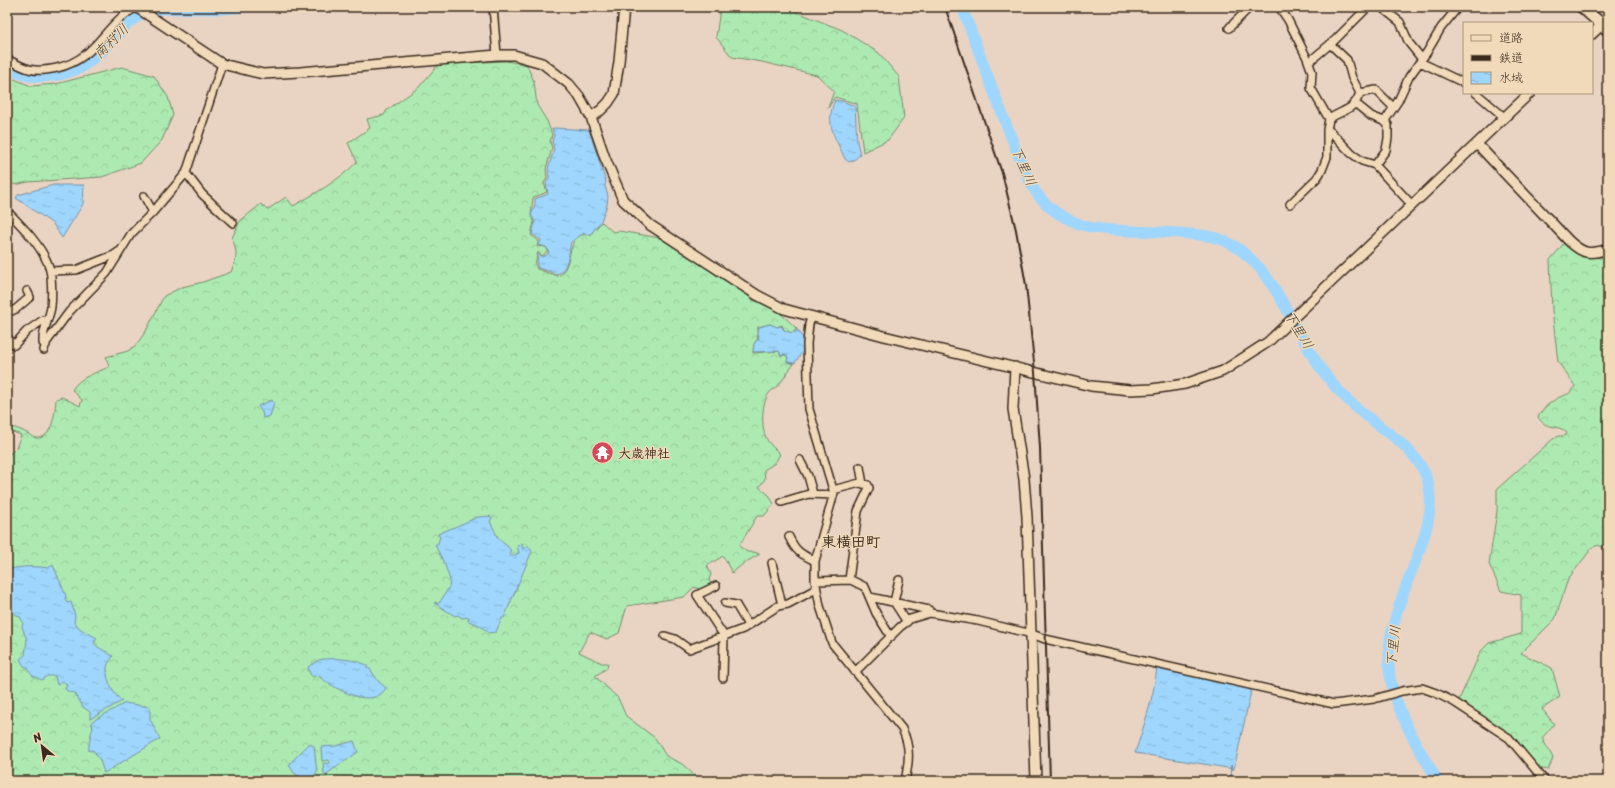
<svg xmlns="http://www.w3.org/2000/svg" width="1615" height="788" viewBox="0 0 1615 788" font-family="Sriracha,'Klee One',sans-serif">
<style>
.forest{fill:url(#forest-crowns);stroke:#748a68}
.water{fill:url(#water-ripples);stroke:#7691a4}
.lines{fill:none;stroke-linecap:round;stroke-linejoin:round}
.stream{stroke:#7691a4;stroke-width:2}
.river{stroke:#9ed6fd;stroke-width:11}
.minor-casing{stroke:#3b2a1e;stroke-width:10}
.tertiary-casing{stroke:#3b2a1e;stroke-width:12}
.primary-casing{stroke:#3b2a1e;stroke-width:14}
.minor{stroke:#f0dab9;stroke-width:7}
.tertiary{stroke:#f0dab9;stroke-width:9}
.primary{stroke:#f0dab9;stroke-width:11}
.rail{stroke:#3b2a1e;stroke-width:2}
.labels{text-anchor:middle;stroke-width:3;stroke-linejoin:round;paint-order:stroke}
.poi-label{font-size:13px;font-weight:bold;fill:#3b2a1e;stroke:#f0dab9;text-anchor:start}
.water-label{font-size:14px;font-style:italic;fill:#4a443f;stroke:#f0dab9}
.quarter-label{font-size:15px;font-weight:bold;fill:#3b2a1e;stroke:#f0dab9}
</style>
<defs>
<pattern id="forest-crowns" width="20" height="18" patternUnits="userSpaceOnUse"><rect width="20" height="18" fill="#adeab1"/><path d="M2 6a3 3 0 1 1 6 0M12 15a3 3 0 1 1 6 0" fill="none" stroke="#96c998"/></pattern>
<pattern id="water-ripples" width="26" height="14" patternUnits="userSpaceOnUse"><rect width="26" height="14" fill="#9ed6fd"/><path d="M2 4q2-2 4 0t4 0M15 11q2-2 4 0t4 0" fill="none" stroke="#89b8d8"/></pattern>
</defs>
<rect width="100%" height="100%" fill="#e9d4c4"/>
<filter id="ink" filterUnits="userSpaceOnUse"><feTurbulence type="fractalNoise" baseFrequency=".025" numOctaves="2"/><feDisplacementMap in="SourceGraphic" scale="8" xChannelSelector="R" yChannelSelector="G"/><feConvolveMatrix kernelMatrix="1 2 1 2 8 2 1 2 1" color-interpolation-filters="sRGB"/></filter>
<g filter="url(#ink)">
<path class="forest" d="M724 7H788L797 12 842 30 879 53 899 77 904 118 888 140 863 152 857 104 835 97 828 108 834 91 817 75 762 62 732 57 716 37 720 9Z
M506 61 527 65 534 82 537 105 547 121 552 135 550 142 552 148 546 169 547 178 544 183 547 192 533 198 531 215 534 222 531 235 539 241 537 246 546 247 548 251 542 256 538 252 535 264 537 269 558 276 563 272C566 267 568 263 569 257 573 244 573 232 591 235L593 231 602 222 613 232 619 231 660 238 744 292 754 301C769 301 787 319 797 329L792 333 784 330 782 325 777 327 770 324 758 327 757 333 758 338 754 344 753 353 779 351 781 356 785 355 788 357 787 362 794 364C788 370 786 376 781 382 778 387 773 389 770 392 761 402 761 426 766 438 769 444 775 449 780 454L775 463 764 470 765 479 759 487 769 495 774 504 764 516H757L739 546 747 552H754L760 554 744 563 732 573 723 556 707 566 711 574 709 580 712 585 702 590 694 587 684 597 627 606 619 633 607 639 590 632 579 652 602 663H608L607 668 595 676 618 698 626 716 655 738 666 756 682 764 694 775 705 781H7V452L10 454 16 448 21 435 7 430V427L9 426C15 428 22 430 27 433 30 435 33 437 36 438 53 440 55 411 56 399L62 397 80 406 82 400 72 390C79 377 96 373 109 367L106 357 128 351 136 345 146 331 164 296 182 287 203 282 231 272C237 258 238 253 232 238L240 221 261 204 267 210 286 197 293 206C316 193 338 181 357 162L348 143 370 128 367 119 384 115 387 110 418 88 439 64Z
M122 67 154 76 168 97 173 115 162 140 141 163 102 177 28 182 15 185 7 180V76L31 86 56 84Z
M1565 242C1578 257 1584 257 1603 258L1608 266V457L1605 468 1608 470V550L1598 545 1592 548 1568 579 1555 619 1521 653 1552 668 1560 697 1542 709 1554 724 1542 738 1553 758 1548 770 1538 768 1518 744 1458 702 1481 651 1489 643 1521 634V595L1501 591 1489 564 1497 511V489L1553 439 1559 436H1565L1567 433C1558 423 1546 431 1538 417 1542 409 1551 401 1560 397 1568 394 1571 394 1575 386L1558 362 1552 310 1550 260Z"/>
<path class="water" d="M835 100 842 101 855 106 857 141 860 155 854 160 849 162 845 159C836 138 824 125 835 100Z
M555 128 589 130 606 182 605 186 608 196 607 205 601 221 590 235 584 233 571 242C569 253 568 268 558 274L538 268 537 264 538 254 542 257 548 254 549 251 546 247 539 245 541 240 532 234 535 222 531 215 535 205V199L548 194 546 183 549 178 548 169 554 149 552 142 554 135 552 129Z
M53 185H84L83 204 62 238 53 224 16 198 18 195Z
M770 324 777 327 781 326 784 330 792 333 798 330C809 346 804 349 795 363L787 362 788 357 785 354 781 356 779 351 753 352 754 344 759 338 758 333 759 327Z
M272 400 274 403 270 416 263 418 262 412 258 406Z
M490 516 492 519 490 521 498 538 510 549 511 555H515L519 553 517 546 522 543V548H524L528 546 532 551 504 618H502L496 632 489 633 479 625 468 621 469 617 462 618 458 615 455 616 434 603 436 602 437 604 440 602 449 587 450 580 445 565 435 545 438 543 440 537 438 534 478 517Z
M53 565 66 596 65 598 67 603 71 602 75 615 74 623 82 630 97 638 94 643 98 647 113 656C111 660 107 664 107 668 106 680 113 694 122 701L90 719V712L83 707 75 693 69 692 65 689 67 685 63 681 57 685 55 676H47L42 680C35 677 30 676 28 668L24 666 20 659 25 655 27 640 22 627 23 622 20 617 15 614 7 602V570C20 566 35 566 48 568Z
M324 659C338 658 354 659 367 665V668L370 669 378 681 386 688C372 712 332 687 317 675L313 677 310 674 308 667 319 660Z
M1157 667 1244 685 1251 691 1234 769 1135 753C1144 725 1154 697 1157 667Z
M125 703 150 707V719L160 739 104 773 100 760 93 750 89 751C88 747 91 731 93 728L91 722Z
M354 741 358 752 325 775 324 773 323 763 329 764 330 762 329 760 322 761 321 747 336 746Z
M309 744 314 746 317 772 311 780 306 781 294 773 289 765 291 762Z"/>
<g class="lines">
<path class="stream" d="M1231 766V781"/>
<path class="river" d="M962 7C978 49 993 92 1010 134 1018 154 1025 177 1038 195 1052 214 1079 227 1101 229 1131 232 1160 231 1190 234 1202 235 1214 236 1225 241 1269 261 1288 316 1312 355 1321 370 1332 384 1344 396 1368 422 1402 436 1421 466 1444 503 1419 550 1406 586 1401 599 1397 612 1393 626 1389 639 1389 653 1389 667 1392 706 1418 748 1438 781
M7 66 15 72 28 76 41 77 60 75 81 68 102 52 127 24 146 11 159 9H225L242 7"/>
<defs>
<path id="minor" d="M493 7 497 55
M1279 7 1288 20 1307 58 1312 72 1311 88 1329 119 1327 130V157L1322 170 1317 178 1290 204
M1381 7 1400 22 1409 43 1422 59
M1229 28 1250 7
M1330 44 1347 60 1352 78 1360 93 1376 90 1393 107
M7 59C27 70 34 73 57 68 98 59 104 23 137 7
M1309 62 1335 40 1368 7
M1420 62 1464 83
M1476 93 1504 117
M1355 103 1371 116 1386 122 1388 125V138L1386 150 1375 165
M1329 119C1343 109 1353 112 1360 93
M1384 122 1398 101 1409 77 1427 52 1441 28 1458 7
M1327 130 1331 132 1351 153 1362 161 1375 165 1412 205
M186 173 202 194 233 223
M144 196 153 212
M7 211C23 227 44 248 50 270 52 279 52 298 51 307 49 320 42 330 43 343L46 345
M50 271 76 270 114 255 120 251
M7 313 16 309 30 297 27 291
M812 316 809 324 807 344 809 409 834 493 815 561V580L820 606 832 643 902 729C911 747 909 762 905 781
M7 337 14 345 27 331 43 320 47 321
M44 350 46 343 69 312 107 273 131 234 153 212 186 173 222 64
M800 460 808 476 813 494
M860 467 863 484
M833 490 860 483 868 485 869 488 858 511 849 580
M782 502 809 494 833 495
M789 537C796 552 801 554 815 561
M772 563 782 605
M899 580 894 602 907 622
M815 581 851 580 865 587 876 613 891 637
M716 586 697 595 724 636 723 678
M870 597 929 610 930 613
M725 603 736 605 748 625
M665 636 675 639 689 649 743 629 778 606 788 604 816 589
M855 672 900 627 910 619 930 613 978 621 1032 634 1045 639 1334 704 1374 699 1402 691 1422 688 1436 693 1454 702 1509 738 1545 781"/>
<path id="tertiary" d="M136 7 222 64 263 74 300 72 497 55H514L542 63 569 84 579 96 591 117 605 158 623 200 650 225 757 295 784 309 884 336 1091 386 1130 390 1152 389 1185 384 1223 371 1268 342 1530 93
M1592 34 1608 19
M591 117 601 110 608 103 614 94 619 62 624 7
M1477 144 1569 241C1583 254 1589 255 1608 249
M1015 367 1013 409 1024 479 1027 517 1036 781"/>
<path id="primary" d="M1582 7 1608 30"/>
</defs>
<use href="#minor" class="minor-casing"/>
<use href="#tertiary" class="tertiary-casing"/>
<use href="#primary" class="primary-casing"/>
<use href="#minor" class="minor"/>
<use href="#tertiary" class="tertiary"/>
<use href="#primary" class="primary"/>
<path class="rail" d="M945 7 1002 173 1016 230 1026 285 1035 372 1040 448 1050 781"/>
</g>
</g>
<defs>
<symbol id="temple-disc" viewBox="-11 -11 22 22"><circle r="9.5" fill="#d1495b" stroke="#f0dab9"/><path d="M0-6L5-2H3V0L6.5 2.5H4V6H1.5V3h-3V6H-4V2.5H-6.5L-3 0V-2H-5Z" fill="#fff"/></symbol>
</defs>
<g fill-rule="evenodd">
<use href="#temple-disc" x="590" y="440" width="25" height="25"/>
</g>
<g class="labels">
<g class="poi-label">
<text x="618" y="458">大歳神社</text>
</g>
<g class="water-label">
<text transform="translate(111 41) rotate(-44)" y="5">南村川</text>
<text transform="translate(1024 166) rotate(66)" y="5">下里川</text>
<text transform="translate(1299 330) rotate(59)" y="5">下里川</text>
<text transform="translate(1393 646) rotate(-84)" y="5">下里川</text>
</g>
<g class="quarter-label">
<text x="851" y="547">東横田町</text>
</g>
</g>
<rect width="1615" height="788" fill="none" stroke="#f0dab9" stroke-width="24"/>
<rect x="12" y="12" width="1591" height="764" fill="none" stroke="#3b2a1e" stroke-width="1.5" filter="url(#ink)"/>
<rect x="1463" y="22" width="130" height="72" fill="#f0dab9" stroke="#a8947b"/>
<rect x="1471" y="35" width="20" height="6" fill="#f0dab9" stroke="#a8947b"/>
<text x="1499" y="42" font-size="12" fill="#3b2a1e">道路</text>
<rect x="1471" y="55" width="20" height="6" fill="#3b2a1e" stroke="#a8947b"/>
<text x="1499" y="62" font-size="12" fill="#3b2a1e">鉄道</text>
<rect x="1471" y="72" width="20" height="12" fill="url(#water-ripples)" stroke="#a8947b"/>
<text x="1499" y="82" font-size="12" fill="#3b2a1e">水域</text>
<g transform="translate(42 746) rotate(331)" stroke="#f0dab9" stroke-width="3" paint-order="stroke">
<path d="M0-3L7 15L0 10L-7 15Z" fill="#3b2a1e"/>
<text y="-6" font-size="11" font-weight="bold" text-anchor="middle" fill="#3b2a1e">N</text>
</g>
</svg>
